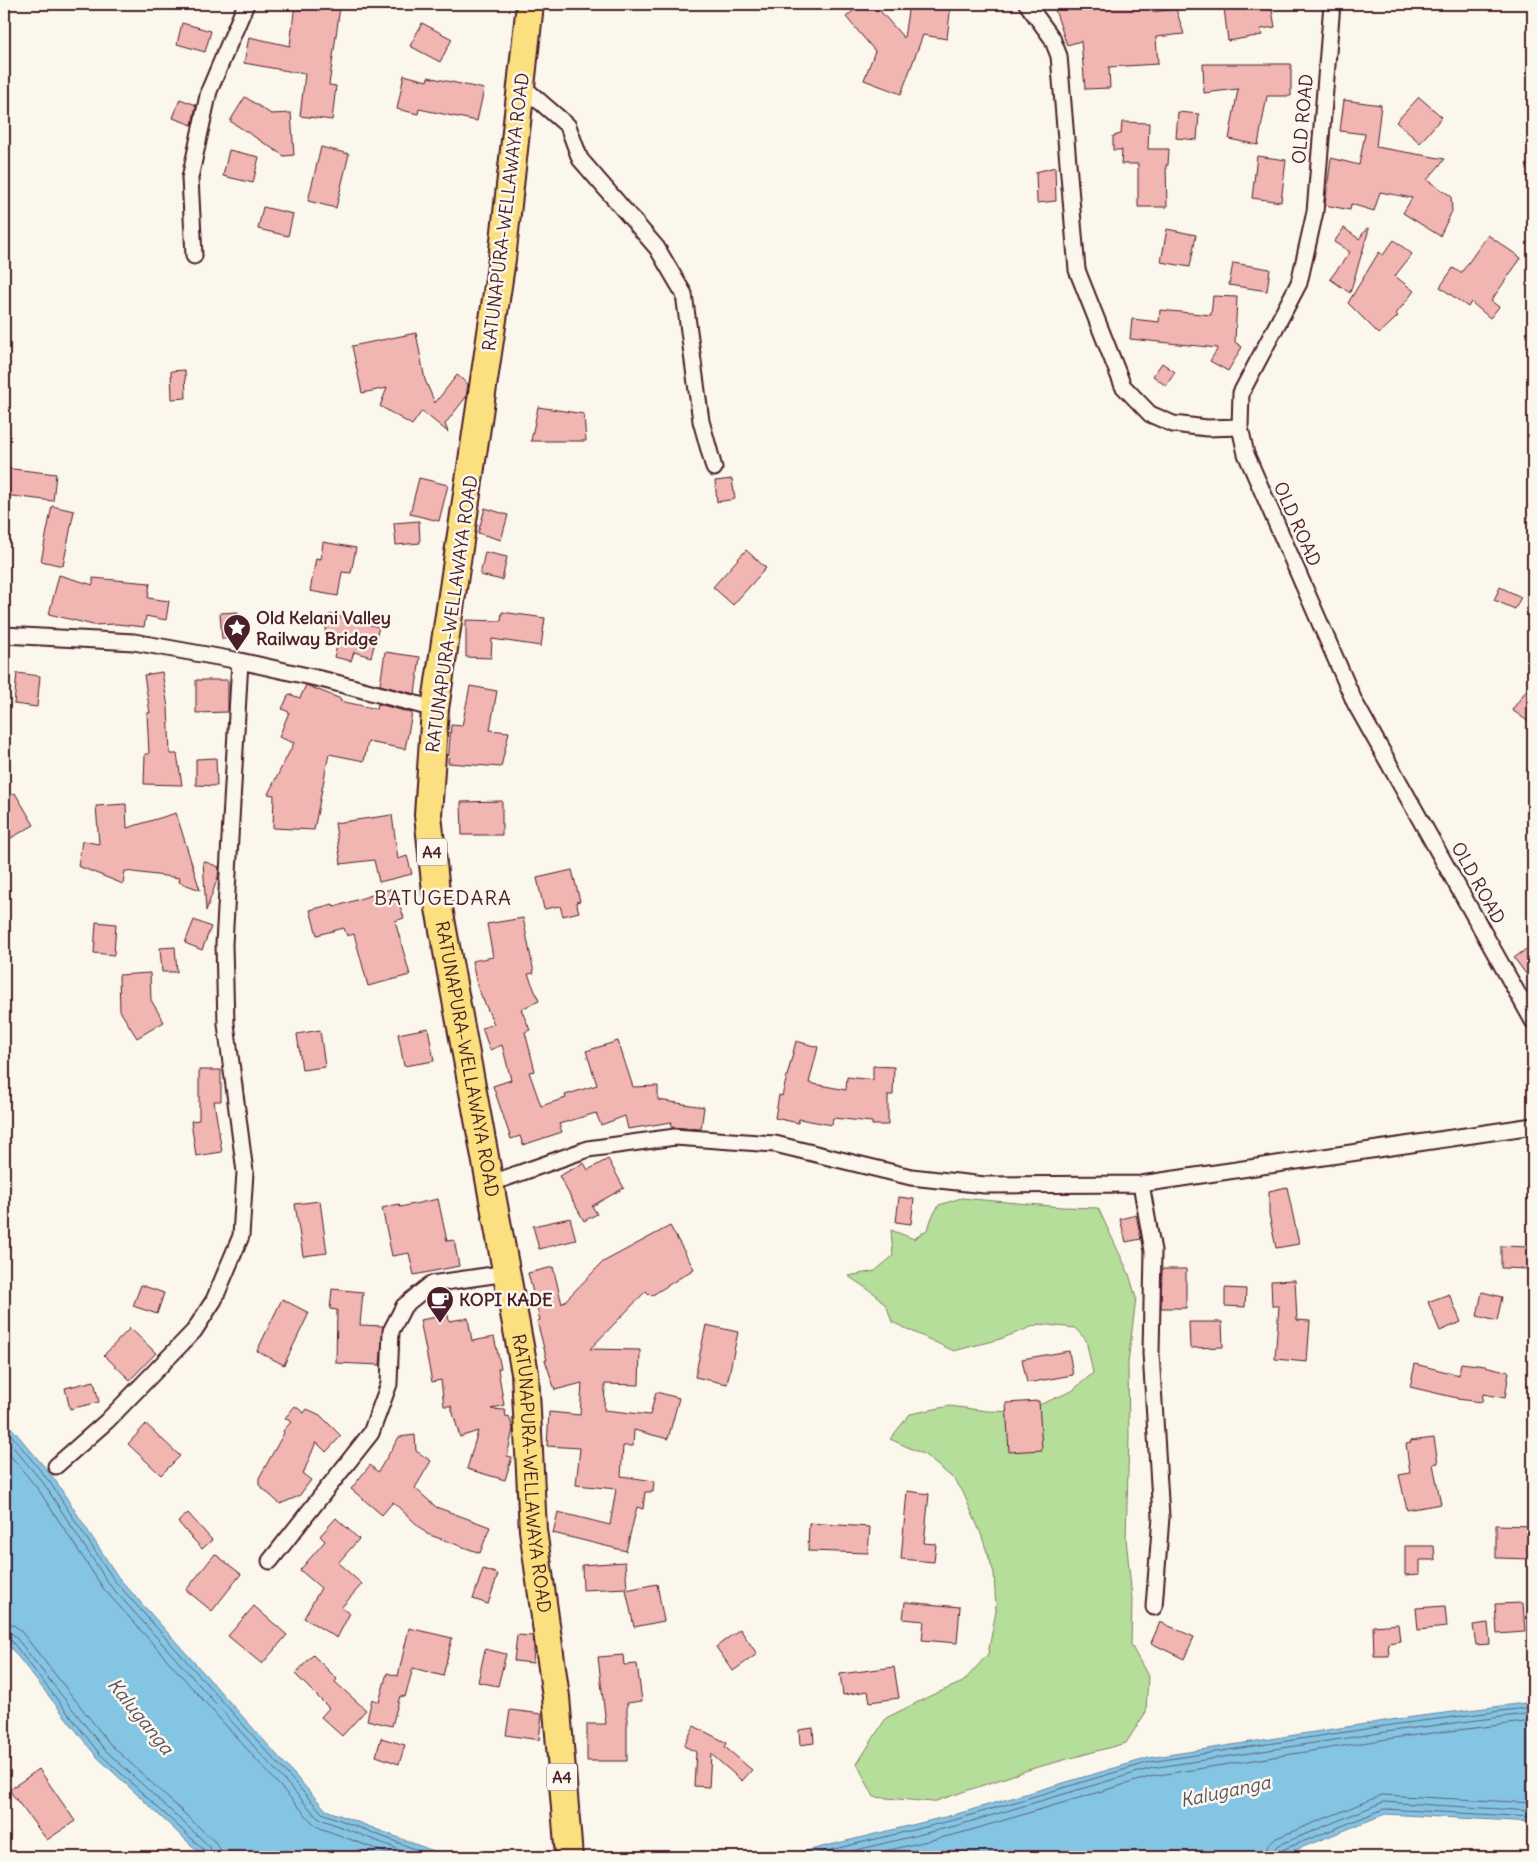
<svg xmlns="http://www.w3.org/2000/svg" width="1537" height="1861" viewBox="0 0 1537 1861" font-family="Delius,sans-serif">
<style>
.green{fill:#b5de9a;stroke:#807e62}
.water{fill:#84c5e4;stroke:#6d839a}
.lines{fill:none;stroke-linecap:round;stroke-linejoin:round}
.shore{stroke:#616175;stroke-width:1}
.building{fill:#f1b5b2;stroke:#4a1f2b}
.minor-casing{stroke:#4a1f2b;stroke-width:19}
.trunk-casing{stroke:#4a1f2b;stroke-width:30}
.minor{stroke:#fbf7ec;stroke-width:15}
.trunk{stroke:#fce080;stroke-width:26}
.labels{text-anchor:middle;stroke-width:5;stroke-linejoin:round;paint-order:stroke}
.shield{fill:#fbf7ec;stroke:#7f6065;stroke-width:1}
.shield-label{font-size:16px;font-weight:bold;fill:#4a1f2b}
.street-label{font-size:18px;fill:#4a1f2b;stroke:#fbf7ec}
.poi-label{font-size:18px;font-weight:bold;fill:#4a1f2b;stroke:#fbf7ec;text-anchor:start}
.water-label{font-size:19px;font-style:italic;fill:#5b5162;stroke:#fbf7ec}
.quarter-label{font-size:20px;letter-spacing:1px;fill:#4a1f2b;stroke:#fbf7ec}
</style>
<rect width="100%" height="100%" fill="#fbf7ec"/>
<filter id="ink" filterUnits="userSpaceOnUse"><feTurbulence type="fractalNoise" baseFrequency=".02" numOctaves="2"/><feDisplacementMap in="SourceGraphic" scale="10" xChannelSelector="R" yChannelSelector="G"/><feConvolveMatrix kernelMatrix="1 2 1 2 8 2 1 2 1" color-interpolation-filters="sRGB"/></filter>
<g filter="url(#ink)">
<path class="green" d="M961 1198 1062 1207 1098 1208 1129 1274 1136 1298 1128 1363 1129 1438 1126 1538 1132 1598 1131 1645 1148 1676 1146 1712 1126 1743 1031 1769 933 1802 874 1797 857 1764 886 1718 930 1696 963 1682 988 1654 996 1611 994 1573 981 1534 963 1492 955 1480 925 1455 890 1439 910 1414 950 1406 987 1411 1023 1412 1072 1391 1093 1373 1086 1340 1075 1328 1039 1324 1000 1339 954 1351 892 1322 887 1307 875 1294 848 1276 875 1271 893 1256 891 1230 914 1239 928 1229 932 1217 939 1205Z"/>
<path class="water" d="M4 1419 53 1477 118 1577 326 1810 449 1857H204L96 1756 4 1639Z
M1533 1702V1822L1385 1814 1278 1857H781L957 1814 1149 1758 1397 1719Z"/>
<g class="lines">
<path class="shore" d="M4 1426 49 1481 114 1580 322 1813 435 1857
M4 1436 44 1484 109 1584 318 1818 418 1857
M4 1448 38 1489 103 1588 313 1823 320 1828 397 1857
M4 1623 12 1624 20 1630 110 1744 215 1842 220 1849 221 1857
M4 1630 9 1631 14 1635 104 1749 210 1847 213 1857
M4 1637 10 1639 99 1753 205 1851 207 1857
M802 1857 958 1819 1150 1762 1398 1724 1533 1707
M828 1857 959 1825 1152 1768 1399 1730 1533 1713
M860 1857 961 1833 1153 1776 1400 1737 1533 1721
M1265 1857 1267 1847 1274 1839 1382 1795 1533 1803
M1272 1857 1274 1850 1279 1845 1383 1802 1533 1811
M1279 1857V1853L1282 1850 1384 1809 1533 1817"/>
</g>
<path class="building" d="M295 4H312L340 7 329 85 336 86 332 120 300 116 305 74 244 63 249 37 290 46Z
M861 4H874L904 38 909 4H951L947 39 923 35 901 94 864 80 875 51 846 17Z
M1053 4H1150L1152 12 1176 9 1184 34 1156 37 1158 64 1109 67 1110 88 1085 89 1081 41 1067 45Z
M1256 4H1271L1275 27 1261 29 1262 35 1228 41 1224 8Z
M182 23 211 31 205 52 177 44Z
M422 23 452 39 440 62 410 46Z
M1203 64H1291V96H1267L1258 145 1229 139 1238 89 1204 93Z
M404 75 427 81 428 77 484 89 477 121 419 109 418 114 397 109Z
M245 97 271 114 291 113 294 155 284 156 230 121Z
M1419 97 1442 117 1420 143 1396 122Z
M180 99 196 105 192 125 173 118Z
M1344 100 1381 105 1376 147 1445 159 1427 180 1451 196 1452 211 1440 236 1403 213 1412 198 1380 192 1374 211 1351 204 1350 210 1325 205 1331 158 1359 165 1365 134 1340 131Z
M1178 112 1199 114 1197 140 1176 138Z
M1122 122 1149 123 1148 149H1169L1168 165H1166L1167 207H1138V164H1121L1122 150H1113V136L1121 134Z
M321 147 349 154 336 208 308 201Z
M229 150 259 157 253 183 223 176Z
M1257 156 1286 160 1281 202 1252 198Z
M1055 167 1056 201 1037 203 1036 172Z
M263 207 293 214 288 236 258 229Z
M1344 228 1359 239 1367 228 1369 229 1350 293 1330 279 1350 252 1334 242Z
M1167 229 1196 235 1190 267 1161 262Z
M1488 235 1521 258 1491 301 1499 307 1490 318 1471 302 1468 307 1440 287 1453 268 1461 273Z
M1394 240 1412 254 1395 276 1414 291 1396 314 1398 316 1379 334 1348 303 1379 252 1383 255Z
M1233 263 1270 269 1267 291 1229 285Z
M1213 296 1237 297 1235 342 1242 347 1228 371 1210 361 1218 348 1130 339 1132 319 1159 322 1160 310 1211 315Z
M416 333 425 380 435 403 457 375 468 384 466 397 445 424 448 432 422 411 412 425 380 406 387 388 362 393 352 346Z
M1162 363 1175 372 1166 386 1153 376Z
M185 370 186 398 172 399 171 371Z
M538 407 584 414 586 441H531Z
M4 468 56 474 53 501 4 495Z
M419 478 448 485 439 521 410 514Z
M732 479 735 499 717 502 715 481Z
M52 506 74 511 63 566 41 561Z
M485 508 508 515 501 540 478 533Z
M419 521 420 543 396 545 394 523Z
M323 542 356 548 351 573 342 572 338 596 310 591 316 558 321 559Z
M746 550 766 568 733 605 713 587Z
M485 552 507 557 502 580 480 575Z
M59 575 93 585V578L150 583 148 598 169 601 166 620 146 616 144 627 117 624 93 625 49 614Z
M1500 587 1521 597 1515 609 1494 600Z
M238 612 240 638 222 639 220 613Z
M502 612 545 618 541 646 492 639 491 658 466 657V620L501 621Z
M330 614 379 627 371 657 354 652 351 661 334 657 339 639 324 635Z
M385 652 420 657 415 694 380 685Z
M162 672 168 707 170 754H177L182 785 144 784 145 754H149L147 713H150L144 675Z
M17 673 40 676 37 707 14 704Z
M196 680H228V712L196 713Z
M1533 681V725L1512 710Z
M306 685 341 699 340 701 377 709 378 704 412 713 405 749 368 742 364 761 329 754 314 830 273 828 274 795 268 794 294 743 279 737 289 712 282 709 289 694 300 698Z
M470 686 497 691 490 730 509 732 501 767 448 763 451 725 462 726Z
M216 758 217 786 196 785V759Z
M15 793 34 825 4 842V799Z
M502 801V835H462L461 802Z
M126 804 127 828 176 813 200 890 179 882 180 878 125 871 123 884 78 866 82 841 99 844 96 806Z
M392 815 398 859 407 856 412 874 379 882 374 860 341 864 335 823Z
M203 861 219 867 218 877 206 911Z
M572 870 580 901 576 902 579 912 563 916 560 906 544 909 537 878Z
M394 888 404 918 395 921 410 975 368 986 354 934 347 936 344 928 317 935 310 910 333 904 334 907Z
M523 918 534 973 528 974 539 1001 521 1009 530 1030 525 1032 535 1071 529 1072 541 1106 566 1098 565 1095 597 1085 586 1051 618 1041 633 1087 658 1086V1100L704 1107 701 1129 671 1127 672 1122 628 1129 625 1116 601 1125 596 1113 559 1124 562 1132 523 1145 520 1136 511 1139 493 1086 511 1080 502 1045 490 1050 482 1028 494 1024 477 986 472 961 493 957 487 924Z
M194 920 211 927 202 950 185 943Z
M96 922 116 924 114 955 94 953Z
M1533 944V983L1514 958Z
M175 947 177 972H162L160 948Z
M150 973 151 1000 164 1022 137 1038 120 1011 119 975Z
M428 1028 434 1061 404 1066 398 1034Z
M320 1030 325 1067 302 1070 297 1034Z
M796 1041 818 1047 809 1083 846 1090 847 1077 873 1080V1066L894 1067 893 1095H888V1125H872V1122L833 1118 832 1125 799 1119 798 1123 775 1118 779 1095 782 1096Z
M199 1070H221V1101H214L222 1152 196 1156 191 1121 199 1120Z
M608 1159 624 1188 592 1206 597 1214 584 1221 559 1176 584 1163 588 1170Z
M1287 1187 1299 1244 1276 1248 1269 1214V1191Z
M899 1197 914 1199 911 1224 896 1222Z
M438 1199 447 1241 454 1240 459 1266 414 1275 409 1253 392 1256 382 1208 399 1204 400 1207Z
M320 1201 327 1253 303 1256 295 1204Z
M1136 1215 1141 1239 1126 1242 1120 1219Z
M570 1218 576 1240 539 1249 533 1226Z
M670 1226 694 1269 651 1296 646 1291 590 1349 640 1350 639 1385 605 1384 604 1410 650 1415 656 1392 679 1398 668 1439 634 1430 633 1446H623L621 1476 654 1481 653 1492H645L643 1509 637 1507 626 1551 553 1533 558 1512 610 1525 616 1489 576 1485 580 1448 547 1446 549 1412 580 1415 582 1383 555 1390 545 1360H547L537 1321 540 1320 528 1273 553 1267 562 1304 603 1262Z
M1501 1246 1530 1247 1529 1269 1501 1268Z
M1162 1269H1186V1308H1161Z
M1295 1280 1297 1320 1310 1321 1307 1362 1275 1359 1279 1306H1272L1271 1281Z
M141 1285 164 1293 157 1314 133 1306Z
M1225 1288 1246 1289 1245 1307 1225 1306Z
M332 1289 363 1292 360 1325 383 1326 380 1365 336 1363 337 1310 330 1309Z
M1482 1292 1502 1297 1497 1321 1477 1316Z
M1449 1294 1461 1322 1440 1331 1428 1302Z
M282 1299 309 1313 284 1365 257 1351Z
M448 1315 449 1321 468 1318 472 1341 494 1337 501 1368 498 1369 504 1405 491 1409 505 1410 506 1417 509 1416 513 1429 507 1456 512 1457 505 1480 467 1469 478 1431 460 1437 451 1406H444L441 1380 432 1382 420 1320Z
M1189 1322H1222L1223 1347 1190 1348Z
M706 1325 738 1332 727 1384 695 1377Z
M130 1328 156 1353 130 1380 104 1355Z
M1069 1351 1073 1375 1027 1383 1022 1359Z
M1461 1363 1485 1366 1509 1372 1505 1398 1483 1394 1482 1402 1457 1399V1398L1410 1387 1415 1364 1459 1375Z
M94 1381 99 1402 70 1409 65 1388Z
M1039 1401 1042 1450 1009 1452 1006 1403Z
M295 1406 304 1413 307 1409 320 1415 341 1436 326 1452 316 1442 303 1474 311 1480 299 1496 280 1504 259 1485V1478L284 1433 283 1431 291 1422 285 1418Z
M146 1424 180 1456 161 1475 128 1444Z
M415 1435 416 1451 431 1461 415 1488 436 1507 490 1527 480 1553 427 1534 393 1502 382 1515 351 1489 370 1465 378 1472 399 1437Z
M1434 1438 1438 1463 1433 1464 1441 1504 1407 1510 1399 1475 1410 1473 1406 1444 1411 1443 1410 1441Z
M907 1491 929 1494 924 1543 936 1544 934 1562 901 1559Z
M188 1513 212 1540 202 1549 178 1522Z
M336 1518 359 1539 338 1563 362 1584 341 1608 350 1613 337 1638 304 1618 321 1588 300 1570 325 1541 320 1536Z
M809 1523 870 1527 868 1553 808 1551Z
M1496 1525 1533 1526V1559L1496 1558Z
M1405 1546H1434L1435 1560H1420V1574L1405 1575Z
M215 1554 241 1574 212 1611 186 1590Z
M625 1562 627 1588 583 1590 582 1565Z
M483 1569 498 1574 488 1604 473 1599Z
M657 1584 664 1621 634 1627 626 1590Z
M905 1602 960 1607 957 1643 922 1640 924 1621 903 1619Z
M1523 1603 1525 1632 1497 1634 1495 1604Z
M254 1606 287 1635 262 1664 228 1636Z
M1445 1606 1447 1627 1418 1630 1416 1608Z
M1160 1622 1194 1637 1184 1659 1151 1643Z
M1488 1623 1490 1644 1476 1645 1473 1625Z
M1398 1624 1400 1641 1388 1643 1389 1656H1374L1373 1626Z
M409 1628 452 1638 443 1676 413 1668 405 1697 400 1696 392 1726 367 1720 372 1699 379 1702 387 1673 398 1676Z
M740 1629 757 1654 733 1671 716 1647Z
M517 1635 533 1636 534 1649 533 1663 514 1661Z
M485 1649 506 1654 498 1686 478 1682Z
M313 1655 337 1679 335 1682 366 1710 342 1736 321 1717 329 1708 295 1674Z
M623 1655 624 1665 637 1664 642 1701 627 1703V1761H587V1724H606L598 1657Z
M894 1667 899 1698 870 1702 868 1691 843 1695 840 1674Z
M510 1710 542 1714 539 1740 506 1735Z
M694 1726 727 1743 725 1747 752 1770 742 1781 711 1754 709 1787 694 1786 696 1752 684 1746Z
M813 1728 814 1743 800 1745 799 1730Z
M381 1738 405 1745 399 1764 376 1756Z
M39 1769 75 1821 47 1840 9 1790Z"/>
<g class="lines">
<defs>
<path id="minor" d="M1027 4 1052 38 1059 56 1077 270 1123 386 1150 414 1173 424 1207 428 1240 427
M1332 4 1315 212 1299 283 1241 393 1240 427 1246 454 1355 703 1533 1021
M522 86 568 126 580 159 657 248 684 294 701 421 714 468
M194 256 190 178 209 91 246 4
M4 635 134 642 240 661 325 680 435 709
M489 1184 588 1149 675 1137 775 1144 911 1177 985 1185 1141 1184 1533 1126
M1141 1184 1153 1251 1151 1353 1161 1517 1154 1607
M56 1466 107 1421 194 1331 214 1300 241 1236 245 1172 226 1024 224 944 240 661
M270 1561 371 1433 389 1384 391 1331 404 1306 431 1284 507 1273"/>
<g id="trunk">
<path id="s1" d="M530 4 502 259 435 709 428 815 436 892 525 1373 533 1530 556 1697 569 1857"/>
</g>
</defs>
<use href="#minor" class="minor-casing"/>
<use href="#trunk" class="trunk-casing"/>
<use href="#minor" class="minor"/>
<use href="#trunk" class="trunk"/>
</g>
</g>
<defs>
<symbol id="sight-pin" viewBox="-11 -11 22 30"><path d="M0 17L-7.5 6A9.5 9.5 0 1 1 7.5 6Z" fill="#4a1f2b" stroke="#fbf7ec"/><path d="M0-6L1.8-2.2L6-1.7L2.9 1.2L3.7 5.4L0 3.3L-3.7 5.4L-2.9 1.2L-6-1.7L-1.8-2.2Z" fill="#fff"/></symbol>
<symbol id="cafe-pin" viewBox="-11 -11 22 30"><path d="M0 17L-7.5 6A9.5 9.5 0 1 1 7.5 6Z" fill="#4a1f2b" stroke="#fbf7ec"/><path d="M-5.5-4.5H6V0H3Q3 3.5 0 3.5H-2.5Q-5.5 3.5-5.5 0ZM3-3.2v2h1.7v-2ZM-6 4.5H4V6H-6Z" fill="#fff"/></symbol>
</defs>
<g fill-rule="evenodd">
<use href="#sight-pin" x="221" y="612" width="32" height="43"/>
<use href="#cafe-pin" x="424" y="1284" width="32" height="43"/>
</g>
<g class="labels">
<g class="shield">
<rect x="417" y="838.5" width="30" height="27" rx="4"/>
<rect x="547" y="1763.5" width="30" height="27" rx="4"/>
</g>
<g class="shield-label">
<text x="432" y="858">A4</text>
<text x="562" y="1783">A4</text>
</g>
<g class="street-label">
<text transform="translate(1303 119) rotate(-85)" y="6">OLD ROAD</text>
<text transform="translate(506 212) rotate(-83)" y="6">RATUNAPURA-WELLAWAYA ROAD</text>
<text transform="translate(1297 524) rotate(66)" y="6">OLD ROAD</text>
<text transform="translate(452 614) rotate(-82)" y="6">RATUNAPURA-WELLAWAYA ROAD</text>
<text transform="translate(1478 883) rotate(61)" y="6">OLD ROAD</text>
<text dy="6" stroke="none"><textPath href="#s1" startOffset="1065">RATUNAPURA-WELLAWAYA ROAD</textPath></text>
<text dy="6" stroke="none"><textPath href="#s1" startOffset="1485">RATUNAPURA-WELLAWAYA ROAD</textPath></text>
</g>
<g class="poi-label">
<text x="256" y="624">Old Kelani Valley<tspan x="256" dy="21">Railway Bridge</tspan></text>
<text x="459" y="1306">KOPI KADE</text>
</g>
<g class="water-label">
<text transform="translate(141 1716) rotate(51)" y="7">Kaluganga</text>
<text transform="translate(1225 1791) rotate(-12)" y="7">Kaluganga</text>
</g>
<g class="quarter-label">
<text x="443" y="905">BATUGEDARA</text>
</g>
</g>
<rect width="1537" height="1861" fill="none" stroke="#fbf7ec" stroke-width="20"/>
<rect x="10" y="10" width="1517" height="1841" fill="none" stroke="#4a1f2b" stroke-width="2" filter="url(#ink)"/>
</svg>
